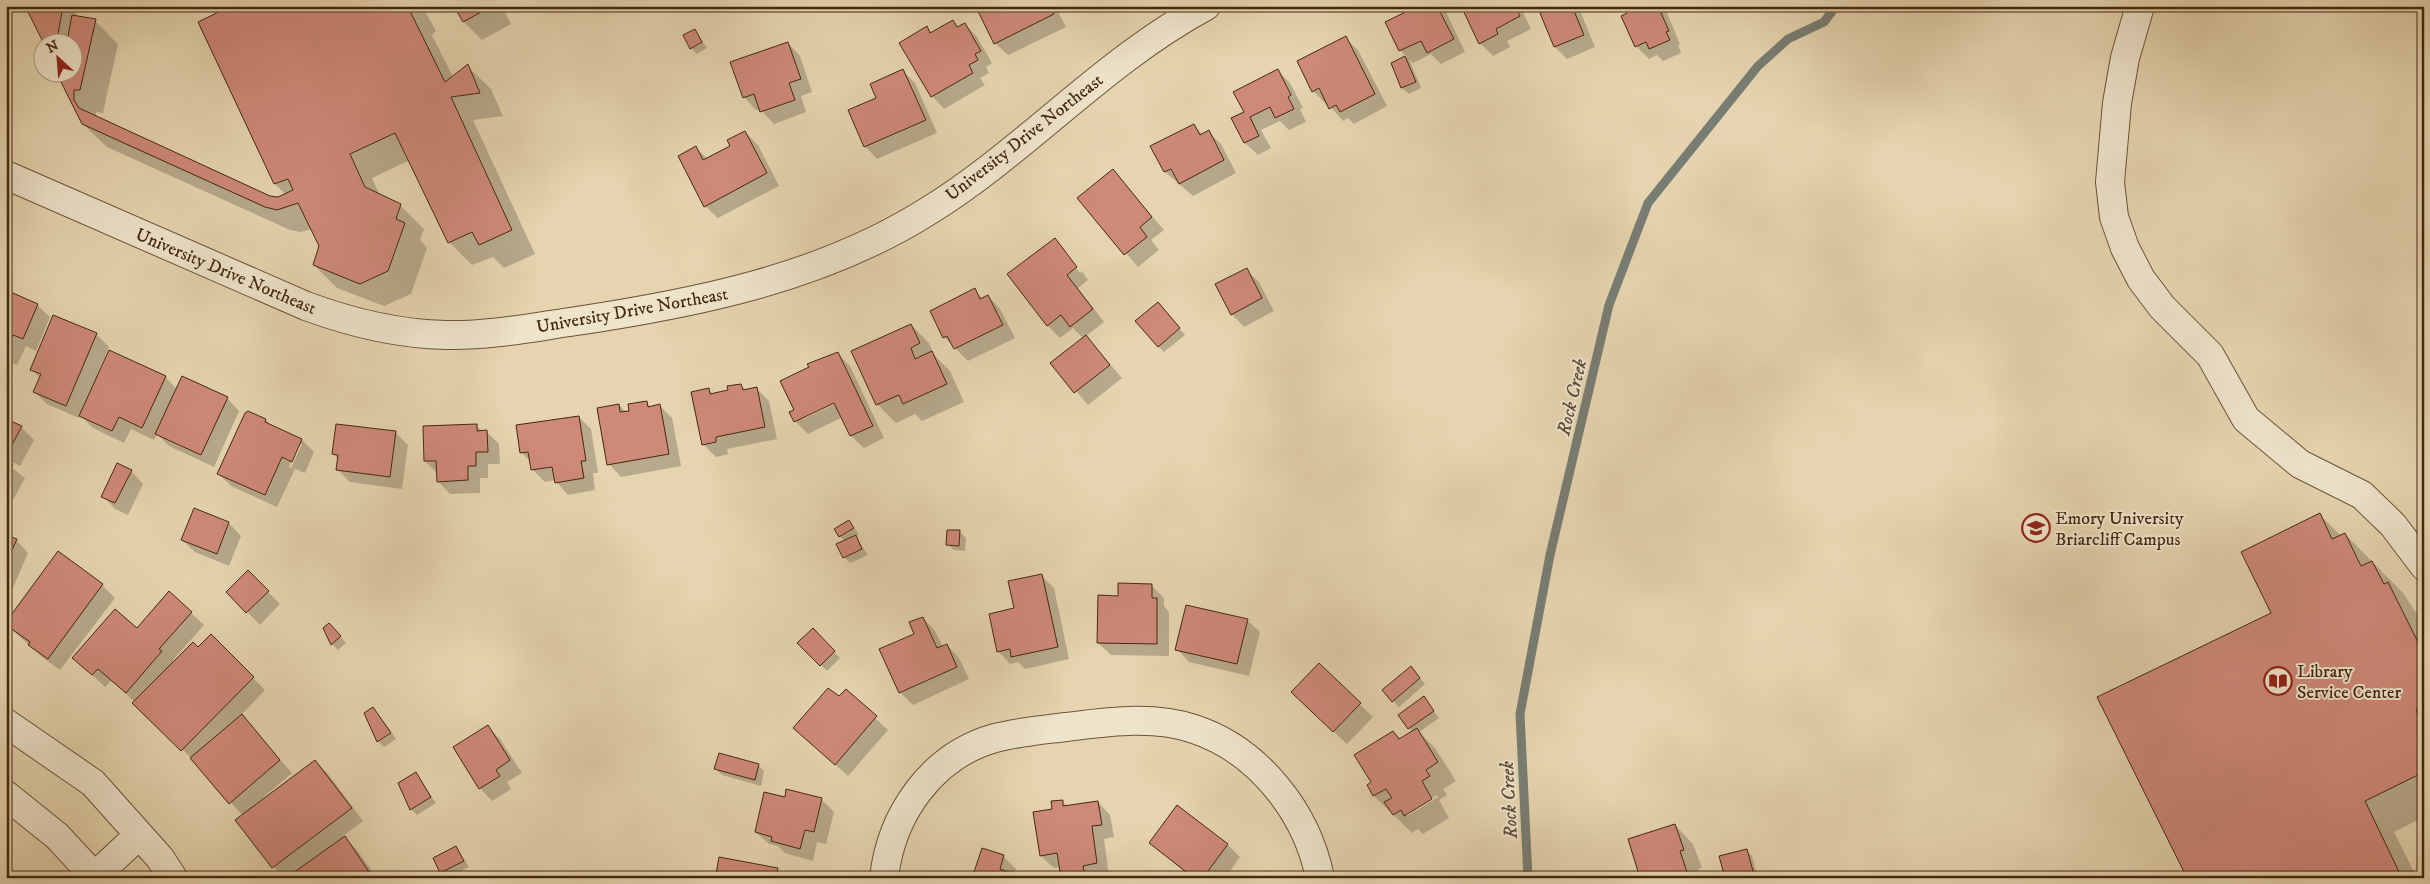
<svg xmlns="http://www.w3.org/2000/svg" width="2430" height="884" viewBox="0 0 2430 884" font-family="'IM FELL DW Pica',serif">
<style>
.shadow{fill:#0003;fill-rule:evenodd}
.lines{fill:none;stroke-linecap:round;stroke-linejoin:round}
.stream{stroke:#787d73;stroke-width:9}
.building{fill:#ce8979;stroke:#44280f}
.minor-casing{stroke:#6c5337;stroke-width:30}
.minor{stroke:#eee3cb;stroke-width:28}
.labels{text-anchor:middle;stroke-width:4;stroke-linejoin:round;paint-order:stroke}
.street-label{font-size:18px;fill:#44280f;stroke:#eee3cb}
.poi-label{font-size:18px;fill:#44280f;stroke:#eee3cb;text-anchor:start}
.water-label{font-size:19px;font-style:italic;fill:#5a4b39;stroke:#eee3cb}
</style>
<rect width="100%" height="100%" fill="#e5d4af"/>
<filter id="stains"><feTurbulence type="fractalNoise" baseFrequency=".004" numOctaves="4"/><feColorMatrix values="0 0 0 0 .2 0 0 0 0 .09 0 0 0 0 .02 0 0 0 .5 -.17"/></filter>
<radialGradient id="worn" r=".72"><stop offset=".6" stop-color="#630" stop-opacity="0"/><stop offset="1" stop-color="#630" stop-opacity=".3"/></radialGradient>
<path class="shadow" d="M26 6H68L80 18 95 21 118 44 103 113 96 112V118L270 198H279L286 195 275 184 200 22 234 6H420L426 13 436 31 432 35 453 77 467 66 491 89 503 116 473 120 535 254 504 268 493 257 472 265 449 242 410 160 372 178 380 196 401 206 424 229 420 240 427 248 411 294 384 306 337 288 314 265 320 246 312 229 301 232 290 230 107 147 83 124 62 80 72 72V42H44Z
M455 6H514L505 12 511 24 482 40 464 22Z
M980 6H1055L1066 27 1008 55 995 43 978 8Z
M1420 6H1439L1446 12 1465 52 1441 64 1431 54 1413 63 1409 59 1421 88 1409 94 1402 88 1392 64 1407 57 1400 50 1387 23Z
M1462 6H1520L1531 29 1507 41 1510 47 1493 56 1480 43Z
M1543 6H1578L1595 47 1567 59 1555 47 1541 14 1546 12Z
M1626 6H1664L1680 44 1678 45 1681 53 1663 61 1657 55 1649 59 1636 46Z
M953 22 959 28 965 24 977 37 992 63 986 67 989 73 980 78 985 85 944 109 932 96 927 28 932 33Z
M695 30 707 48 697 54 691 48Z
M1345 38 1358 50 1387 106 1354 124 1348 118 1343 121 1327 103 1326 104 1313 91 1298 62Z
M788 43 800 56 812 92 801 96 806 112 774 124 760 109 756 110 744 97Z
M1277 70 1290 83 1303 108 1300 109 1306 122 1289 130 1280 121 1261 130 1271 148 1258 155 1245 143 1233 119 1245 113Z
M903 71 915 83 937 133 877 159 865 146 878 99Z
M1194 125 1203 135 1208 132 1221 144 1236 173 1193 196 1165 172 1152 147Z
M745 132 758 145 779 186 718 218 705 206 696 148 708 159 732 146Z
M1113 171 1164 230 1151 240 1159 250 1138 267 1079 198Z
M1054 239 1066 251H1063L1080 273 1082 271 1088 280 1078 288 1104 322 1086 336 1122 378 1088 405 1052 363 1083 338 1073 328 1060 338 1048 326 1009 274Z
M1246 270 1259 282 1274 311 1244 327 1232 314Z
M974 290 983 299 988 296 1000 309 1015 338 968 361 944 337Z
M6 291 37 305 50 317 36 351 26 346 17 365 6 361Z
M1163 310 1185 335 1164 352 1158 346Z
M911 325 929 343 935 356 950 371 964 402 922 421 915 414 896 423 877 404Z
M96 334 109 347 98 373 165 377 177 389 227 398 239 411 214 467 169 446 157 434 154 440 131 429 124 443 93 428 80 415 79 418 47 404 35 392 40 378 32 369Z
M838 354 850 366 884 438 864 448 851 436 843 417 808 434 795 421 796 411ZM840 399 841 401 803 419V416Z
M741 385 747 391 757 389 769 401 777 439 727 449 728 454 716 457 703 444 708 389 713 394 730 391Z
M646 403 651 407 660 406 672 418 681 466 621 477 609 464 619 405 626 412Z
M579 417 591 429 598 473H593L595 490 568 495 555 480 545 482 532 469 531 462 522 453Z
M6 420 21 427 34 440 20 466 6 459Z
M266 420 272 426 302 440 314 452 305 473 295 469 277 507 231 486 219 474ZM299 444H302L291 468 289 467Z
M476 425 483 432H487L499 444 500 464H488V478H480V493L450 494 438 481 437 473 425 461Z
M395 432 408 445 402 489 350 482 338 470 339 460 333 454Z
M6 463 25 478 13 500 6 497Z
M131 471 143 484 128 515 115 509 103 496Z
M194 509 229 523 241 536 229 566 195 552 182 540Z
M2319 514 2341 536 2345 534 2403 593 2424 625V817L2394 832 2417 878H2188L2272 614Z
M849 521 859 534 855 536 868 555 850 563 844 557 845 541 840 536Z
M960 532 966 538 965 551 954 550 947 544Z
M6 536 16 540 28 553 6 604Z
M58 553 102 585 115 598 60 670 42 657 6 624Z
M248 572 280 604 260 625 228 592Z
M1041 575 1054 588 1069 659 1025 669 1018 662 1010 664 998 651 1016 609Z
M1151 585 1164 598V606L1169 612V656L1111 655 1098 643 1119 597Z
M191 613 204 625 173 660 174 662 198 649 211 636 265 690 241 715 292 773 253 806 255 807 315 761 328 774 363 821 343 836 357 850 377 878H283L237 821 243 816 195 762 135 702 111 681 105 687 74 658 137 630Z
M923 618 935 631 943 647 947 645 959 658 969 679 913 705 900 692 915 634Z
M1247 620 1260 632 1249 676 1189 662 1177 649Z
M325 629 335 630 346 643 338 650 332 644Z
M813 630 840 658 827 671 799 643Z
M1319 665 1373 717 1347 744 1305 705Z
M1411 667 1425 684 1399 707 1393 701Z
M846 691 888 730 848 776 807 740Z
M1424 698 1439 718 1419 732 1435 748 1456 781 1443 789 1447 795 1439 800 1449 818 1423 834 1418 829 1412 833 1374 796 1368 785 1373 783 1393 732 1401 739 1412 732 1409 728ZM1437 795 1438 797 1407 816V813Z
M373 708 391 731 379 742 366 714Z
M488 727 500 739 522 773 507 782 511 789 492 801 480 788Z
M392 733 396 739 384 747 379 742Z
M758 765 764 771 761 786 722 775 716 769Z
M415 773 436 803 417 815 411 809 399 784Z
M786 799H821L834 812 826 844 817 842 813 861 785 853 778 846 769 844 756 832Z
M1062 801 1068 807 1098 802 1110 815 1114 837 1104 839 1109 876 1062 878 1061 867 1054 868 1041 856 1054 811Z
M1178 807 1228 845 1240 857 1225 878H1192L1150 843Z
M1675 825 1693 844 1702 868 1698 869 1700 878H1642Z
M456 847 469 867 447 878 441 872Z
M1746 850 1752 856 1758 878H1726Z
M1003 856 1016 869 1014 875 1017 878H973Z
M777 870 785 878H722L717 873Z"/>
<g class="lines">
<path class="stream" d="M1528 878 1520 714 1550 555 1609 305 1648 203 1758 66 1788 39 1824 22 1836 6"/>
</g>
<path class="building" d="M25 6H63L57 40 67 42 72 15 96 19 80 90H74V100L79 108 270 196 278 197 293 190 288 179 274 184 198 22 231 6H413L410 11 445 82 468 64 480 93 451 97 512 230 479 245 472 232 448 243 395 133 350 154 365 187 401 204 396 219 405 223 388 271 360 284 313 265 319 246 298 203 277 210 265 207 82 124 60 80 62 72H72V42H43Z
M454 6H492L463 22Z
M1050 6 1054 14 994 44 976 7Z
M1418 6H1437L1454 39 1427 53 1421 41 1399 51 1385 22Z
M1461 6H1515L1520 16 1496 29 1498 34 1479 44Z
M1543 6H1572L1584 35 1554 47 1540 13 1545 11Z
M1625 6H1658L1669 31 1666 32 1670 40 1649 49 1646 42 1635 47 1621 16 1627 13Z
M953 20 957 27 965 23 981 51 975 54 978 60 969 65 973 73 931 97 899 43 927 26 930 33Z
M695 29 702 42 690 49 683 35Z
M1346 36 1375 94 1340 112 1336 105 1329 109 1319 88 1312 92 1297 61Z
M788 42 801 79 789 83 795 100 760 112 754 94 743 98 730 62Z
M1405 56 1416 82 1401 88 1391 63Z
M903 69 926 120 864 147 848 110 876 98 870 84Z
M1278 69 1291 95 1288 97 1294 109 1275 118 1270 107 1250 117 1259 136 1244 143 1231 118 1244 112 1233 92Z
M1194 124 1200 135 1209 130 1224 160 1179 184 1171 169 1164 172 1150 146Z
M745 131 767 173 704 207 678 156 696 146 703 160 730 146 727 140Z
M1113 169 1152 217 1140 227 1147 237 1124 255 1077 198Z
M1055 238 1077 267 1067 275 1093 309 1070 327 1061 315 1047 326 1007 274Z
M1247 268 1262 298 1231 315 1215 284Z
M975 288 980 299 988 295 1003 325 954 349 947 336 943 338 930 311Z
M6 290 38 304 23 339 13 335 6 350Z
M1158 302 1180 328 1158 347 1135 321Z
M53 315 97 333 66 406 33 392 41 374 30 370Z
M911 324 920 343 911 348 915 359 932 351 947 384 903 404 899 395 876 405 851 351Z
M1086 335 1110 365 1074 393 1050 363Z
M109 350 166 376 142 428 119 417 112 431 79 416Z
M838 352 873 426 850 436 834 403 794 422 789 412 794 410 780 381 809 367 807 364Z
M182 376 228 397 201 455 155 434Z
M741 384 743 390 757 387 765 427 716 437V442L702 445 691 392 709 388 710 394 728 390 727 386Z
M647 401 648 407 660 404 669 454 607 465 597 408 619 404 620 412 629 411 628 404Z
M248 411 266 419 265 422 302 439 292 462 282 457 265 495 217 474 245 413Z
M579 416 586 461H581L584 478 555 483 552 467 531 470 528 452 520 453 516 425Z
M6 419 22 426 7 454H6Z
M336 424 396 431 390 477 336 470 338 455 332 454Z
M477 424V431L487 430 488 452H476V466H468V480L437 482 436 461H424L423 426Z
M6 461 13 465 6 477Z
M117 463 132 470 115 503 101 497Z
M194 508 229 522 217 554 181 540Z
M2320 513 2332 539 2345 533 2361 566 2372 561 2384 584 2388 582 2423 652 2419 654 2424 664V706L2416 710 2424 726V772L2365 801 2402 878H2187L2097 697 2271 613 2241 552Z
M849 520 854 528 839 537 834 529Z
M947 530H960L959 546 946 545Z
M6 535 17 539 6 563Z
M856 535 862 549 843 558 836 544Z
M58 551 103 584 48 659 28 645 30 642 6 625V622Z
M248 570 269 591 246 613 226 592Z
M1042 574 1058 647 1011 657 1010 649 997 652 989 614 1014 608 1008 581Z
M1118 583 1152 584V598H1157V644L1097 643 1098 595 1118 596Z
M169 591 192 612 159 649 162 651 126 693 98 669 92 675 72 658 115 609 137 628Z
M1186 605 1248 619 1237 664 1175 650Z
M923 617 937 648 947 644 957 667 899 693 879 649 914 634 909 622Z
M329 623 341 636 331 645 323 628Z
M813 628 835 651 820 666 797 643Z
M211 634 254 677 181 751 132 703 193 642 198 647Z
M1319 663 1361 703 1333 732 1291 692Z
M1411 666 1420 678 1392 702 1382 690Z
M828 688 839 696 846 689 877 716 835 765 793 728Z
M1424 696 1434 711 1408 729 1398 715Z
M373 707 391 733 377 742 364 713Z
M242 714 280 760 229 804 190 758Z
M488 725 510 760 496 770 500 776 479 789 453 747Z
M1417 728 1438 762 1426 770 1430 776 1422 781 1432 799 1404 816 1401 810 1393 815 1384 802 1392 798 1386 789 1373 796 1367 785 1371 782 1354 755 1393 731 1399 739Z
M719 753 759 764 755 780 714 769Z
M315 760 352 808 272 868 235 820Z
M416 772 431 797 410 810 398 783Z
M786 789 822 798 814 832 805 830 800 849 771 841 772 837 755 832 764 792 785 797Z
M1063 800V806L1098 801 1102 825 1092 826 1097 863 1083 866 1085 878H1061L1057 853 1040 856 1033 812 1052 809 1051 801Z
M1177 805 1228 844 1203 878H1194L1149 843Z
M1675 824 1684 850 1680 851 1689 878H1640L1628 839Z
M345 836 373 878H286Z
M456 846 464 861 440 873 433 858Z
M982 848 1004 855 1000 869 1014 874V878H972Z
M1747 849 1754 875 1725 878 1719 856Z
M719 857 778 868 776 878H737L716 874Z"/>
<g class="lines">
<defs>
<path id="minor" d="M2140 6 2125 58 2117 103 2110 182 2114 217 2125 248 2141 279 2162 307 2210 355 2246 419 2300 464 2362 495 2393 525 2424 566
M6 175 306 306C352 323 397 334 446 335 488 336 529 328 570 322 692 304 819 279 925 213 1025 152 1102 62 1206 6
M6 723 93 783 160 858 173 878
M6 795 57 836 96 878
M95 876 139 835
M884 878C891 815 931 756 995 738 1018 732 1042 730 1066 727 1107 722 1153 715 1194 729 1258 750 1307 812 1320 878"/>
</defs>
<use href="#minor" class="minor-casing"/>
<use href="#minor" class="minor"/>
</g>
<defs>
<symbol id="university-ring" viewBox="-11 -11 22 22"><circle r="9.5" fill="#eee3cb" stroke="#8f2418" stroke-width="1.5"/><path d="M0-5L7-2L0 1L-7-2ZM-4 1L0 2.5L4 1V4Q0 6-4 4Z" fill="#8f2418"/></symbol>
<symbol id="library-ring" viewBox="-11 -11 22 22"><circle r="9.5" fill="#eee3cb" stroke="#8f2418" stroke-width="1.5"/><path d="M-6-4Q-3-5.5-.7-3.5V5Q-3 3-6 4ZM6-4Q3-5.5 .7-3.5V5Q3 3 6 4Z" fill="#8f2418"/></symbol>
</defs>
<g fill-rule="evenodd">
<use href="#university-ring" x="2020" y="512" width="32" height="32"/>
<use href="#library-ring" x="2262" y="665" width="32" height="32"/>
</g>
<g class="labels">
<g class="street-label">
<text transform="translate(1024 137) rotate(-38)" y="6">University Drive Northeast</text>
<text transform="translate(226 271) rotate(23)" y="6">University Drive Northeast</text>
<text transform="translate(632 310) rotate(-10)" y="6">University Drive Northeast</text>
</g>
<g class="poi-label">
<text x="2055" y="524">Emory University<tspan x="2055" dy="21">Briarcliff Campus</tspan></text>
<text x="2297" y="677">Library<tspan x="2297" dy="21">Service Center</tspan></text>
</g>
<g class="water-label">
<text transform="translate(1571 397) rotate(-77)" y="7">Rock Creek</text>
<text transform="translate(1508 800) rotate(-93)" y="7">Rock Creek</text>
</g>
</g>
<rect width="2430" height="884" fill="none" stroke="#e5d4af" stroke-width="25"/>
<rect x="8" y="8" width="2415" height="869" fill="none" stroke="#44280f" stroke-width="2.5"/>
<rect x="12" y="12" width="2405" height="859" fill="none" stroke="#44280f"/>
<g transform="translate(58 58) rotate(334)"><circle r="24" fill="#eee3cb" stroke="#aa9880"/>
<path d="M0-4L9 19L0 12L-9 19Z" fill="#8f2418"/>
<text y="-8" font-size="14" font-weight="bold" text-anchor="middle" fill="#44280f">N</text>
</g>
<rect width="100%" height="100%" filter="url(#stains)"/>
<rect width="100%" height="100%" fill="url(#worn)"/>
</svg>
